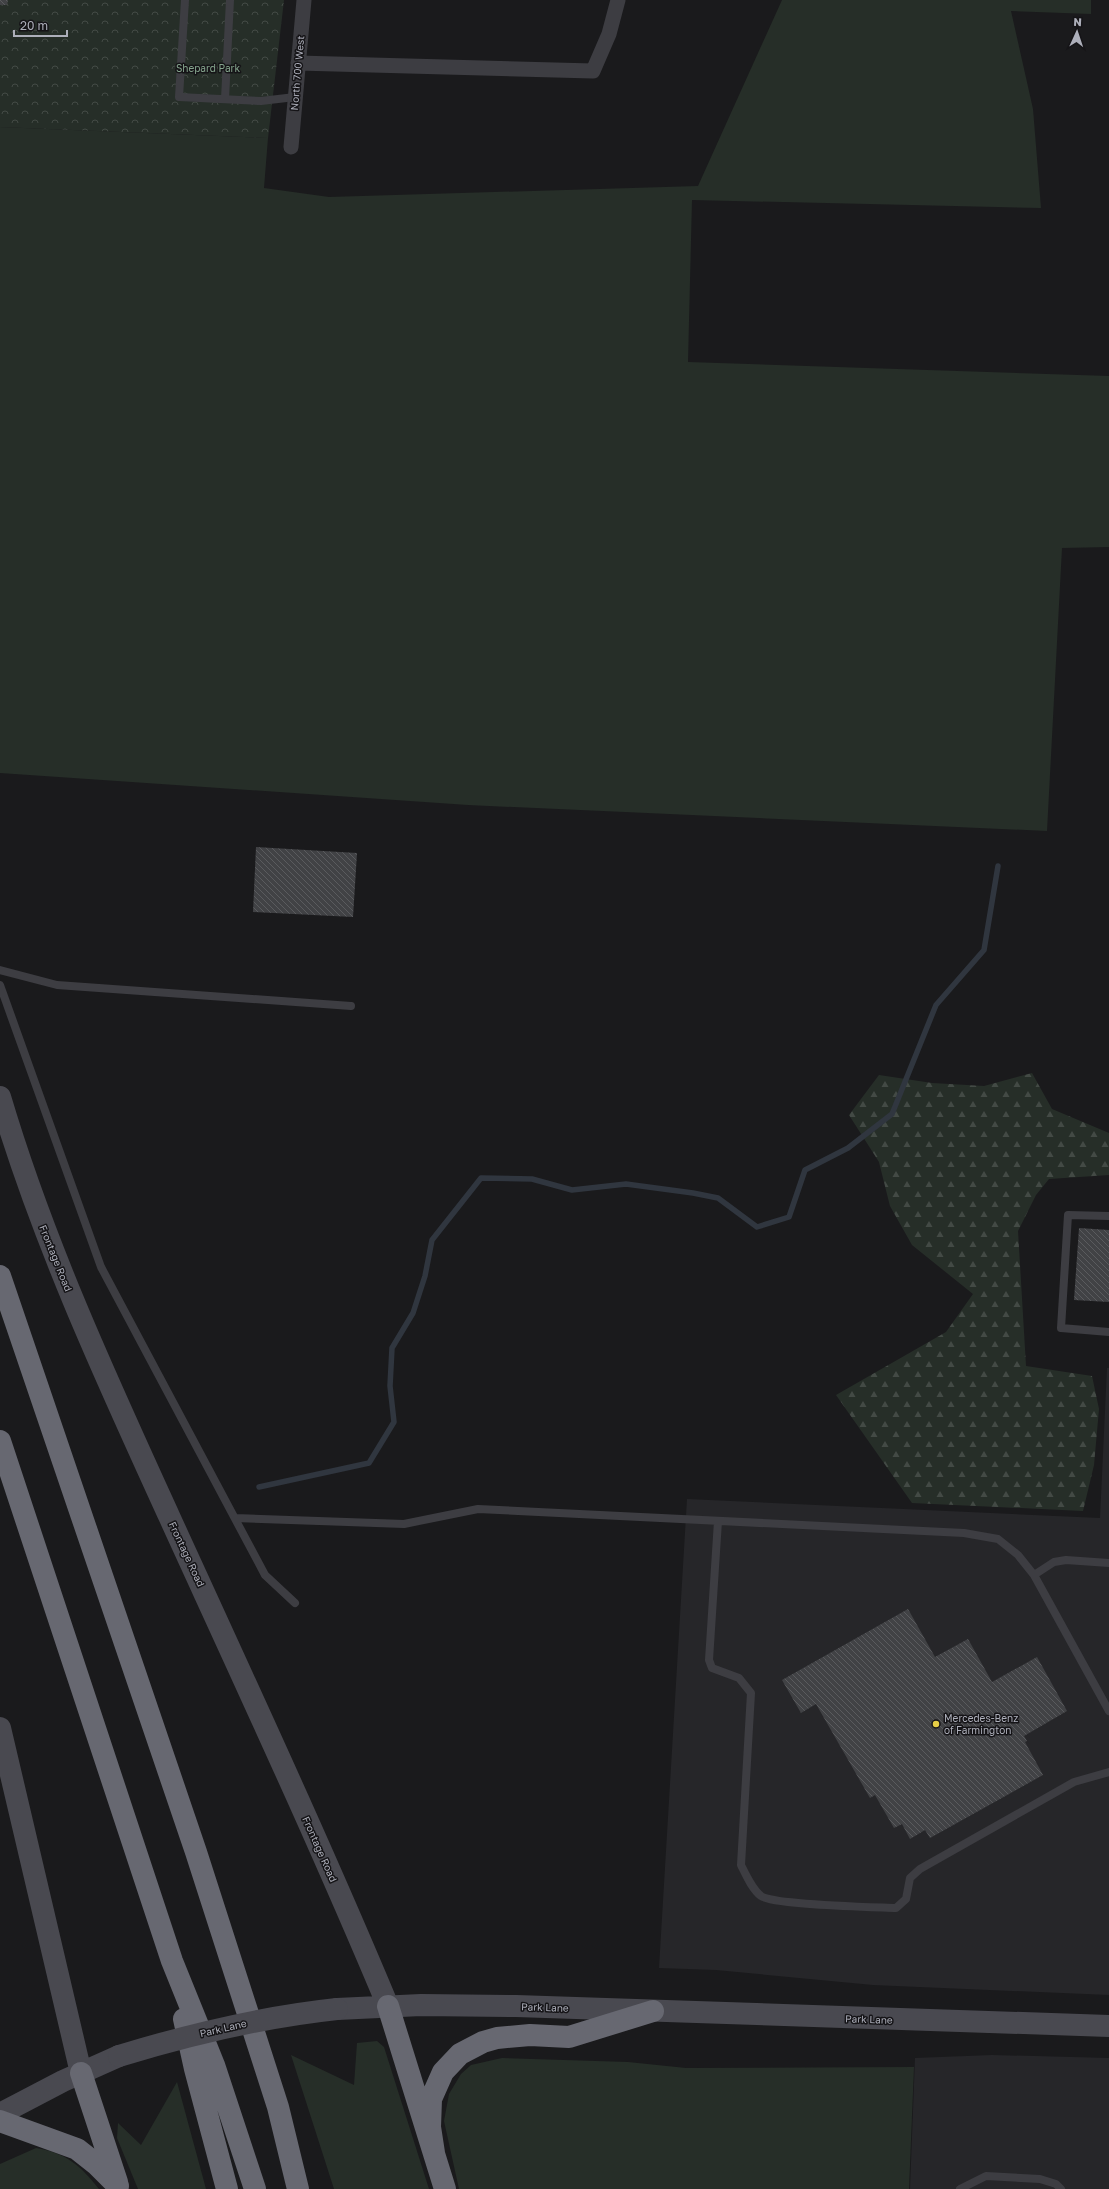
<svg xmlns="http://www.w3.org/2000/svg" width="1109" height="2189" viewBox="0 0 1109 2189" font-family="'Golos Text',sans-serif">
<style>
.built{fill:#262629}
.grass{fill:#262e28}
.forest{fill:url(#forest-firs)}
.park{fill:url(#park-crowns)}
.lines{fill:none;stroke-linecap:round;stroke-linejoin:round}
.stream{stroke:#30363f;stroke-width:5.5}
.building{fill:url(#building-back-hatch)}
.lane{stroke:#3d3d42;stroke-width:8}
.street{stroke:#3d3d42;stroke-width:15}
.secondary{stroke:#494950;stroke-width:22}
.highway{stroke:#676871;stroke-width:22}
.secondary-bridge{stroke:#494950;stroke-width:22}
.poi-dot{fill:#e7ce46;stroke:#151417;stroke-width:1.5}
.labels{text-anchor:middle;stroke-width:3;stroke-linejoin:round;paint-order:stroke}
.park-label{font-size:10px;fill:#85a48d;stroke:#151417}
.street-label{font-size:10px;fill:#adafba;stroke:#151417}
.poi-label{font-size:10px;fill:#adafba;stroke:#151417;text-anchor:start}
</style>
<defs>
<pattern id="forest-firs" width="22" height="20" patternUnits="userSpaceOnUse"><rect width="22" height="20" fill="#262e28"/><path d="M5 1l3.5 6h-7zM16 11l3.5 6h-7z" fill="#434a45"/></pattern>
<pattern id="park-crowns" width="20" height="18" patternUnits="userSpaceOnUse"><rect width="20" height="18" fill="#262e28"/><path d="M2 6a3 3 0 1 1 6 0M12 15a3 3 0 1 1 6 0" fill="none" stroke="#434a45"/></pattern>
<pattern id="building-back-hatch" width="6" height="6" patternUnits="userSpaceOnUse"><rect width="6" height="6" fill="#414245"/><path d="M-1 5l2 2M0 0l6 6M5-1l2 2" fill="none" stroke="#5a5b5e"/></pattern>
</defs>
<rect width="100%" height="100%" fill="#1a1a1c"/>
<path class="built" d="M1107 1368H1109V1995L873 1985 716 1970 659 1968 687 1499 1100 1518Z
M992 2055 1109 2058V2189H910L915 2058Z"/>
<path class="grass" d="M782 0H1091V14L1011 11 1033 109 1041 208 692 200 688 362 1109 376V547L1062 548 1047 831 468 805 0 773V127L268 138 264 188 329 197 698 186Z
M377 2041 384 2047 429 2189H334L291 2055 354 2085 357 2043Z
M502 2058 628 2062 686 2068 914 2067 909 2189H459L444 2121 449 2094 461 2074 471 2065Z
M177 2082 206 2189H138L117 2138 118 2123 141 2145Z
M36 2148C66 2153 80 2165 99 2189H0V2164Z"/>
<path class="forest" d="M1032 1073 1052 1109 1109 1133V1175L1049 1179 1036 1195 1018 1231 1026 1366 1092 1376 1099 1409 1094 1465 1083 1511 912 1503 836 1395 946 1332 973 1294 912 1245 890 1206 879 1162 849 1115 879 1075 932 1083 984 1086Z"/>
<path class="park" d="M0 0H284L268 138 0 127Z"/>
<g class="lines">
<path class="stream" d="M259 1487 369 1463 394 1422 390 1386 392 1348 413 1313 425 1276 432 1240 481 1178 532 1179 572 1190 626 1184 693 1193 718 1198 757 1227 789 1217 805 1170 848 1148 892 1114 936 1005 984 950 998 866"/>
</g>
<path class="building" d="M0 0H8L7 5H0Z
M256 847 357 853 353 917 253 912Z
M1079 1228 1109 1230V1302L1074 1300Z
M908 1609 935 1657 968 1639 992 1682 1037 1657 1067 1711 1024 1736 1027 1741 1025 1742 1043 1775 930 1838 925 1830 910 1839 902 1824 894 1828 875 1795 870 1798 816 1704 801 1713 782 1680Z"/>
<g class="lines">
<path class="lane" d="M185 0 179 97 261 101 295 97
M225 99 230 0
M0 970 57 985 351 1006
M0 985 101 1267 265 1575 295 1603
M1109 1216 1068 1215 1061 1328 1109 1332
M235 1518 404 1524 478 1509 964 1533 998 1539 1018 1555 1034 1575 1109 1711
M718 1521 709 1660 712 1668 739 1678 751 1693 741 1865C746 1875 752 1889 761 1896 775 1905 873 1907 896 1908L906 1899 910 1878 920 1869 1074 1782 1109 1772
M1034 1575 1054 1562 1066 1560 1109 1563
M960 2189 986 2176 1040 2179 1056 2184 1061 2189"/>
<path class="street" d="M298 63 593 71 609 34 618 0
M291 147 304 0"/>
<path class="secondary" d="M0 1097C43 1242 106 1378 169 1516 243 1678 319 1841 388 2006
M0 1728 81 2073
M337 2009 421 2005 516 2006 1109 2026
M0 2114 63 2081 119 2056"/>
<path class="highway" d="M0 1276 196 1852 278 2107 298 2189
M0 1441 172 1961 214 2065 255 2189
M388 2006 445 2189
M184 2019 195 2069 227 2189
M81 2073 117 2182
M0 2121 77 2149 96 2164 118 2186
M434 2153 430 2127 431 2099 443 2072 460 2054 483 2042 497 2038 530 2035 569 2037 653 2011"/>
<path class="secondary-bridge" d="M119 2056C191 2034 262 2017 337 2009"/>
</g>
<circle class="poi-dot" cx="936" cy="1724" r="4"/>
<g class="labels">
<g class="park-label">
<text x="208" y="72">Shepard Park</text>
</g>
<g class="street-label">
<text transform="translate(297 73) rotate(-85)" y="4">North 700 West</text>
<text transform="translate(56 1258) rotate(68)" y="4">Frontage Road</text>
<text transform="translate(187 1554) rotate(65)" y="4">Frontage Road</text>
<text transform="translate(320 1849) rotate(66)" y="4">Frontage Road</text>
<text transform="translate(545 2007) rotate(2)" y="4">Park Lane</text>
<text transform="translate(869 2019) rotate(2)" y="4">Park Lane</text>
<text transform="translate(223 2028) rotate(-13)" y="4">Park Lane</text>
</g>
<g class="poi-label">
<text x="944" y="1722">Mercedes-Benz<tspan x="944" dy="12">of Farmington</tspan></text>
</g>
</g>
<g transform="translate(1077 32) rotate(3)" stroke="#151417" stroke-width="3" paint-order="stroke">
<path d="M0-3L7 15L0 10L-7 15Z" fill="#adafba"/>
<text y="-6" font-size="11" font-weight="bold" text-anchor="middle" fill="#adafba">N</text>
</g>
<path d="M14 30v6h53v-6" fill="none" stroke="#adafba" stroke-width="2"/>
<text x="20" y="30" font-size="12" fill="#adafba" stroke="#151417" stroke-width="3" paint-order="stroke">20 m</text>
</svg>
